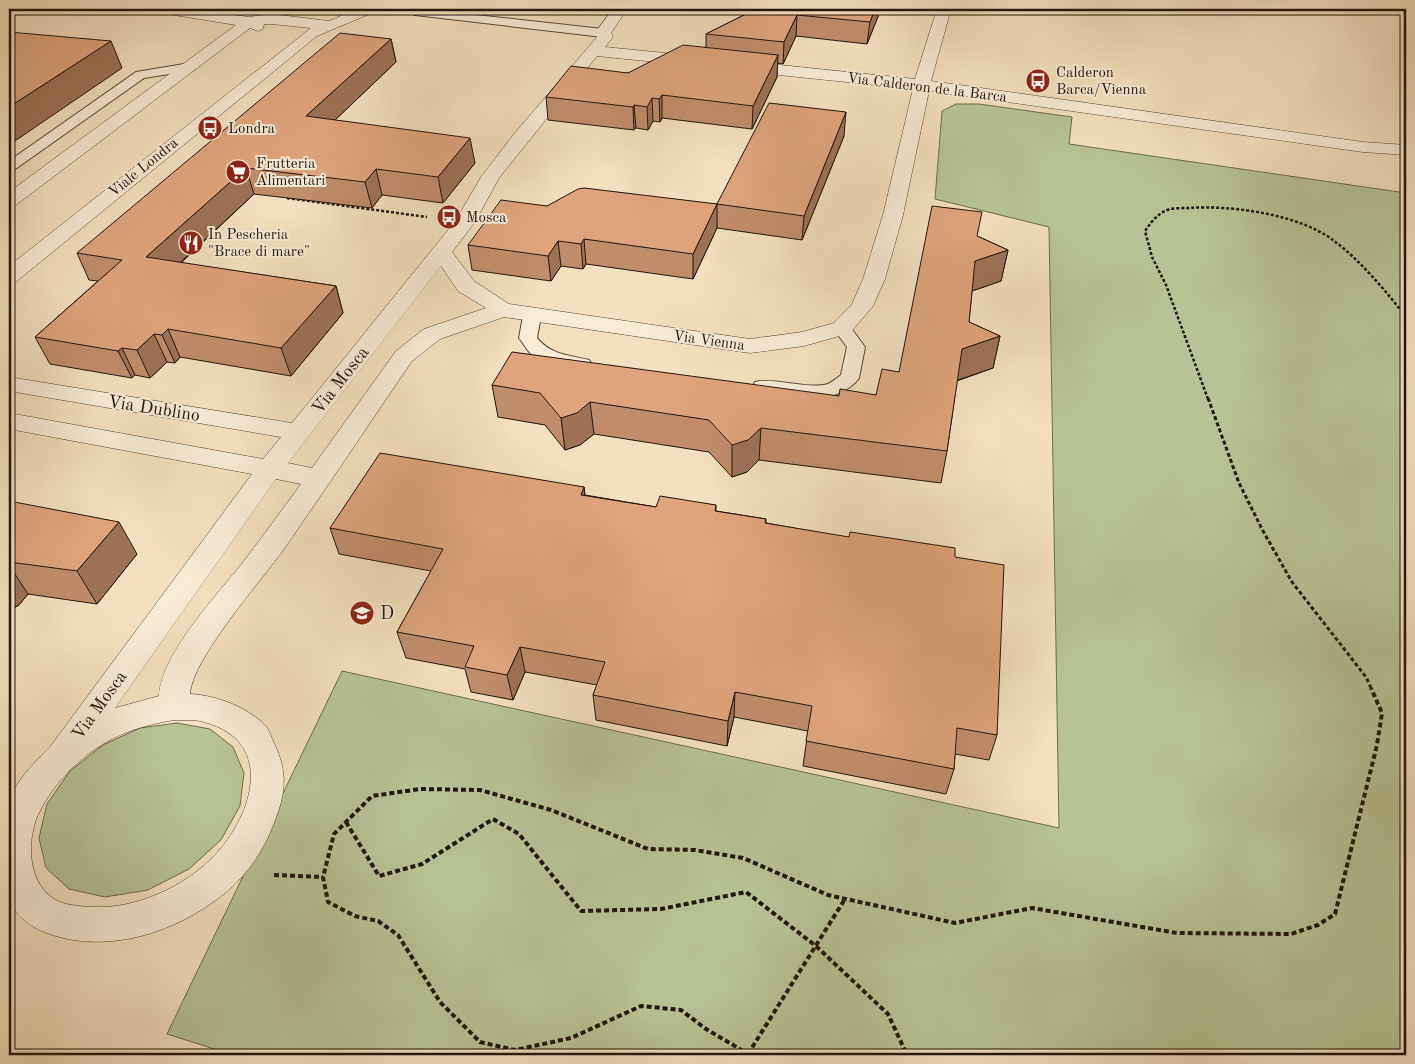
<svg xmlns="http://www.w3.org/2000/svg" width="1415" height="1064" viewBox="0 0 1415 1064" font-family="'Old Standard TT',serif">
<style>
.green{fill:#b7c396;stroke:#6c6c53}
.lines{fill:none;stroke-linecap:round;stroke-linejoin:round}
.lane-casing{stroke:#55483c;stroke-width:2}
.street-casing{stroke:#55483c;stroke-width:1}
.path-far2{stroke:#201510;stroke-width:2.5;stroke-dasharray:3 2;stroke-linecap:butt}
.path-far1{stroke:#201510;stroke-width:3;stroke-dasharray:4 2.5;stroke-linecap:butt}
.path{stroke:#201510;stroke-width:4;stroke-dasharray:5 3;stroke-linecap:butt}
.lane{fill:#f7ebd6;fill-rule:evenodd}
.street{fill:#f7ebd6;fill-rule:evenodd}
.wall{fill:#c08d6b;stroke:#201510}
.shaded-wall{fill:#9c7357;stroke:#201510}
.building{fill:#dfa47c;stroke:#201510}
.labels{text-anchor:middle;stroke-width:4;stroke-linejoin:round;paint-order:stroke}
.far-poi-label{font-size:15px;fill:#201510;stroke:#f7ebd6;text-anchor:start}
.far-street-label{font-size:15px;fill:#201510;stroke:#f7ebd6}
.street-label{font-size:18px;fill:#201510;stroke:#f7ebd6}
.poi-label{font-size:18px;fill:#201510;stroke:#f7ebd6;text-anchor:start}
</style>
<rect width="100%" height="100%" fill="#f3e0c0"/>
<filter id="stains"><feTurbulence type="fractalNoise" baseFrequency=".004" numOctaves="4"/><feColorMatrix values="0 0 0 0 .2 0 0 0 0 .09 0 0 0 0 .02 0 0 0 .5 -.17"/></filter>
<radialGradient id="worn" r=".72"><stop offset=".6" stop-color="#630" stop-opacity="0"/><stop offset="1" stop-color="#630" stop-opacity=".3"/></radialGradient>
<path class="green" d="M207 9H299C268 17 239 16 207 9Z
M956 104H979L1072 117 1069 144 1406 193V1055H233L167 1034 342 671 1059 828 1049 227 935 199 942 111Z
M177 723 210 729 233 747 244 773 240 806 221 840 189 869 148 890 105 897 69 889 46 868 39 838 47 804 70 771 103 745 140 728Z"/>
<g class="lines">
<defs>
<path id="lane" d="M414 9H431L430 10 603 29 609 33 603 37 415 15 409 12Z
M190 63 194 64 196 67 194 70 144 78 14 170 9 171V161L136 72Z
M532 311 538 312 541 316 537 338C551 355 569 355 589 360L592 364 589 368C576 371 542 363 531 354 527 350 523 343 519 338L523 316 526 312Z
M842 323 848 324 865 347 859 378C854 386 841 393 831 396H789L755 390 753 386 755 382C774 377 808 390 828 384 832 382 837 378 841 375L847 347 833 328 836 324Z"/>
<path id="street" d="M155 9H190L249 17 271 14 329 21 357 9H376L374 12 317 36 17 281 9 282V266L311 28 271 24H264L263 29 258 31 250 28 16 205 9 207V192L236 25 162 13 157 12Z
M613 9H627L611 33 613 37 605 47 695 56 701 58 703 61 701 64 695 66 597 56 499 178 475 222 452 252 474 281 509 304 750 339 802 332 834 323 852 304 863 279 883 215 913 89 741 71 735 69 733 66 735 63 741 61 915 79 937 9H951L931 81 1363 142 1406 145V155L1363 152 929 91 903 215 885 279 873 306 850 333 804 346 750 353 504 317 440 339 412 361C369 424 327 487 284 549 261 581 192 659 190 694 216 695 251 708 268 729 270 733 272 739 274 743 288 772 286 793 274 823 264 850 247 875 225 893 176 933 105 956 44 932 30 926 14 915 9 899 7 892 9 881 9 873 9 851 6 826 9 805 11 785 37 760 50 747L252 474 9 429V413L263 459 281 437 9 391V377L292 423 456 220 481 177 514 134 597 37 595 33ZM441 266 458 291 486 308 424 329 396 351 312 468 288 463ZM276 479 301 484C282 510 263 536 244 561 217 595 161 654 159 696L115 708ZM174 720C184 721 195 719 204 722 279 742 251 821 210 860 183 886 143 905 105 907 92 907 73 907 60 902 26 888 25 837 41 809 49 793 61 779 73 767 104 738 133 727 174 720Z"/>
</defs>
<use href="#lane" class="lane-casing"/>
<use href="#street" class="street-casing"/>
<path class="path-far2" d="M287 198 427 217
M1208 399 1166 285 1152 257 1145 231C1152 221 1158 213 1170 209 1176 208 1183 208 1189 208 1231 205 1298 214 1333 240 1359 259 1386 291 1406 317"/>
<path class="path-far1" d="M1208 398 1239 483 1263 531 1292 582 1366 677 1372 690"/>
<path class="path" d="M346 822 379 876 422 864 493 819 519 834 581 911 661 909 746 892 816 946 888 1014 907 1055
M274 875 323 877
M748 1054 845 899
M750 1055 706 1029 681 1010 641 1006 571 1038 515 1050 480 1042 440 1002 398 935 378 921 355 916 328 902 323 877 334 834 372 796 420 789 480 790 551 810 648 849 695 850 743 858 828 895 955 923 1032 908 1177 933 1291 934 1318 925 1335 914 1377 745 1382 713 1371 688"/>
<use href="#lane" class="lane"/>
<use href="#street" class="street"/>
</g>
<path class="wall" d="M756 9H881L867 44 796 36 783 64 777 63V77L752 129 662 118 660 122 653 121 648 130 636 128 634 130 548 120 546 97 628 73 706 47V34Z
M391 39 396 62 335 120 475 163 443 203 382 195 372 208 254 194 181 263 336 286 343 313 291 376 180 357 175 363 167 362 150 378 135 375 132 378 50 364 35 337 98 281 89 280 77 253Z
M844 136 802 240 717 228 693 279 586 264 583 269 561 266 551 281 472 270 468 245 547 206 717 204Z
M977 236 1008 250 1001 281 972 291 969 322 1000 336 993 368 957 381 947 451 941 483 759 460 747 472 732 477 709 452 594 434 580 445 565 450 545 425 498 417 492 385 839 396 876 395 899 372Z
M584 487 585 495 656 507 716 505V511L766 519V523L955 557 997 735 989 760 955 754 954 769 946 794 803 766 808 731 734 717 727 746 596 720 593 695 597 685 525 672 513 700 471 692 465 669 406 658 397 632 431 571 339 554 330 528Z
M9 501 137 554 97 604 28 594 19 605 9 611Z"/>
<path class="shaded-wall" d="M875 9H881L867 44 870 22Z
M797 15 796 36 783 64 784 42Z
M391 39 396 62 313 141 306 116Z
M111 41 122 68 9 145V107Z
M778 55 777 77 752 129 753 106Z
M662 95V118L660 122 659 99Z
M652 98 653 121 648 130 647 107Z
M634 105 636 128 634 130 633 107Z
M846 112 844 136 802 240 804 216Z
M470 138 475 163 443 203 438 177Z
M246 168 254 194 157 284 146 257Z
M376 169 382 195 372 208 365 182Z
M717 204V228L693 279V254Z
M584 239 586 264 583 269 581 244Z
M558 241 561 266 551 281 548 256Z
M1008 250 1001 281 969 292 975 261Z
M336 286 343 313 291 376 281 348Z
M168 329 180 357 175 363 162 335Z
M154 334 167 362 150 378 137 350Z
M1000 336 993 368 955 381 962 349Z
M122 348 135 375 132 378 118 351Z
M590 402 594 434 580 445 565 450 561 418Z
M761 428 759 460 747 472 732 477V445Z
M584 487 587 513 581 495Z
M119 522 137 554 97 604 77 571Z
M9 565 28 594 19 605 9 611Z
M520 647 525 672 513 700 507 675Z
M735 692 734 717 727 746 728 721Z"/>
<path class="building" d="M756 9H875L870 22 797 15 784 42 706 34Z
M9 32 111 41 9 107Z
M340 33 391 39 306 116 470 138 438 177 376 169 365 182 246 168 146 257 336 286 281 348 168 329 162 335 154 334 137 350 122 348 118 351 35 337 122 260 77 253Z
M683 45 778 55 753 106 662 95 659 99 652 98 647 107 634 105 633 107 546 97 571 66 628 73Z
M769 103 846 112 804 216 717 204Z
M584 188 717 204 693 254 584 239 581 244 558 241 548 256 468 245 501 200 547 206 578 189Z
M932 206 982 212 977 236 1008 250 975 261 969 322 1000 336 962 349 947 451 761 428 748 440 732 445 709 420 590 402 577 413 561 418 540 393 492 385 512 352 839 396 840 389 876 395 882 369 899 372Z
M380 453 584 487 581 495 656 507 660 496 716 505 715 511 766 519 765 523 849 537 850 532 955 548V557L1004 565 997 735 957 728 954 769 806 741 812 706 735 692 728 721 593 695 605 662 520 647 507 675 465 667 474 646 397 632 443 549 330 528Z
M9 501 119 522 77 571 9 562Z"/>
<defs>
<symbol id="bus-disc" viewBox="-11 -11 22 22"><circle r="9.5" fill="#8f2418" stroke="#f7ebd6"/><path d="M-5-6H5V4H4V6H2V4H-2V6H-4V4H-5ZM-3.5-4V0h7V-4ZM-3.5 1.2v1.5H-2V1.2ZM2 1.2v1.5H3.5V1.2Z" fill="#fff"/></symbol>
<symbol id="supermarket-disc" viewBox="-11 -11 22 22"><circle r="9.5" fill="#8f2418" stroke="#f7ebd6"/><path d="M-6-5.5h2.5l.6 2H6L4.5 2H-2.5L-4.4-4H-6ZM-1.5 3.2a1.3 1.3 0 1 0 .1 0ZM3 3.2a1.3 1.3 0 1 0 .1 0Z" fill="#fff"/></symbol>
<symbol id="restaurant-disc" viewBox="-11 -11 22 22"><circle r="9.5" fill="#8f2418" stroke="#f7ebd6"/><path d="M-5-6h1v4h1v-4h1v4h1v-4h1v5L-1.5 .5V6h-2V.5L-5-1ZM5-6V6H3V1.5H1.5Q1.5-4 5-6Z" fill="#fff"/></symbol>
<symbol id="school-disc" viewBox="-11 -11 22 22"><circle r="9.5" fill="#8f2418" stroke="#f7ebd6"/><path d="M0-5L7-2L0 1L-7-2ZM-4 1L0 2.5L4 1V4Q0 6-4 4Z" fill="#fff"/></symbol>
</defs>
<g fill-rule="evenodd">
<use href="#bus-disc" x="1024" y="67" width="28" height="28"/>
<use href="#bus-disc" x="196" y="114" width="28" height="28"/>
<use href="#supermarket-disc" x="224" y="158" width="28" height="28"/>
<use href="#bus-disc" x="435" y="203" width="28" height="28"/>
<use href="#restaurant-disc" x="177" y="229" width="28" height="28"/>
<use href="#school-disc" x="348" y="599" width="28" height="28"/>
</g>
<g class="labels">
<g class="far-poi-label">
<text x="1056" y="77">Calderon<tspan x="1056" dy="17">Barca/Vienna</tspan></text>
<text x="228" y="133">Londra</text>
<text x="256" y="168">Frutteria<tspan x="256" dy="17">Alimentari</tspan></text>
<text x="466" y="222">Mosca</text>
<text x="208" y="239">In Pescheria<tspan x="208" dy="17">"Brace di mare"</tspan></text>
</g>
<g class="far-street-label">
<text transform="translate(927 87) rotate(7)" y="5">Via Calderon de la Barca</text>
<text transform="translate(143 167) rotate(-39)" y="5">Viale Londra</text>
<text transform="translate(709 340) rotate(8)" y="5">Via Vienna</text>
</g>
<g class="street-label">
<text transform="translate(340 380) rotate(-52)" y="6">Via Mosca</text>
<text transform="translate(154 408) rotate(9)" y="6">Via Dublino</text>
<text transform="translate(99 705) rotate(-54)" y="6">Via Mosca</text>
</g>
<g class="poi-label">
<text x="380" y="619">D</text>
</g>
</g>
<rect width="1415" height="1064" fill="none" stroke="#f3e0c0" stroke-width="30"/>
<rect x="10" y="10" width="1395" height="1044" fill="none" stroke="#201510" stroke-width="2.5"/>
<rect x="15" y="15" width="1385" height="1034" fill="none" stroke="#201510"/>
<rect width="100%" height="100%" filter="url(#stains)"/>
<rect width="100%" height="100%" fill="url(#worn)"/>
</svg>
